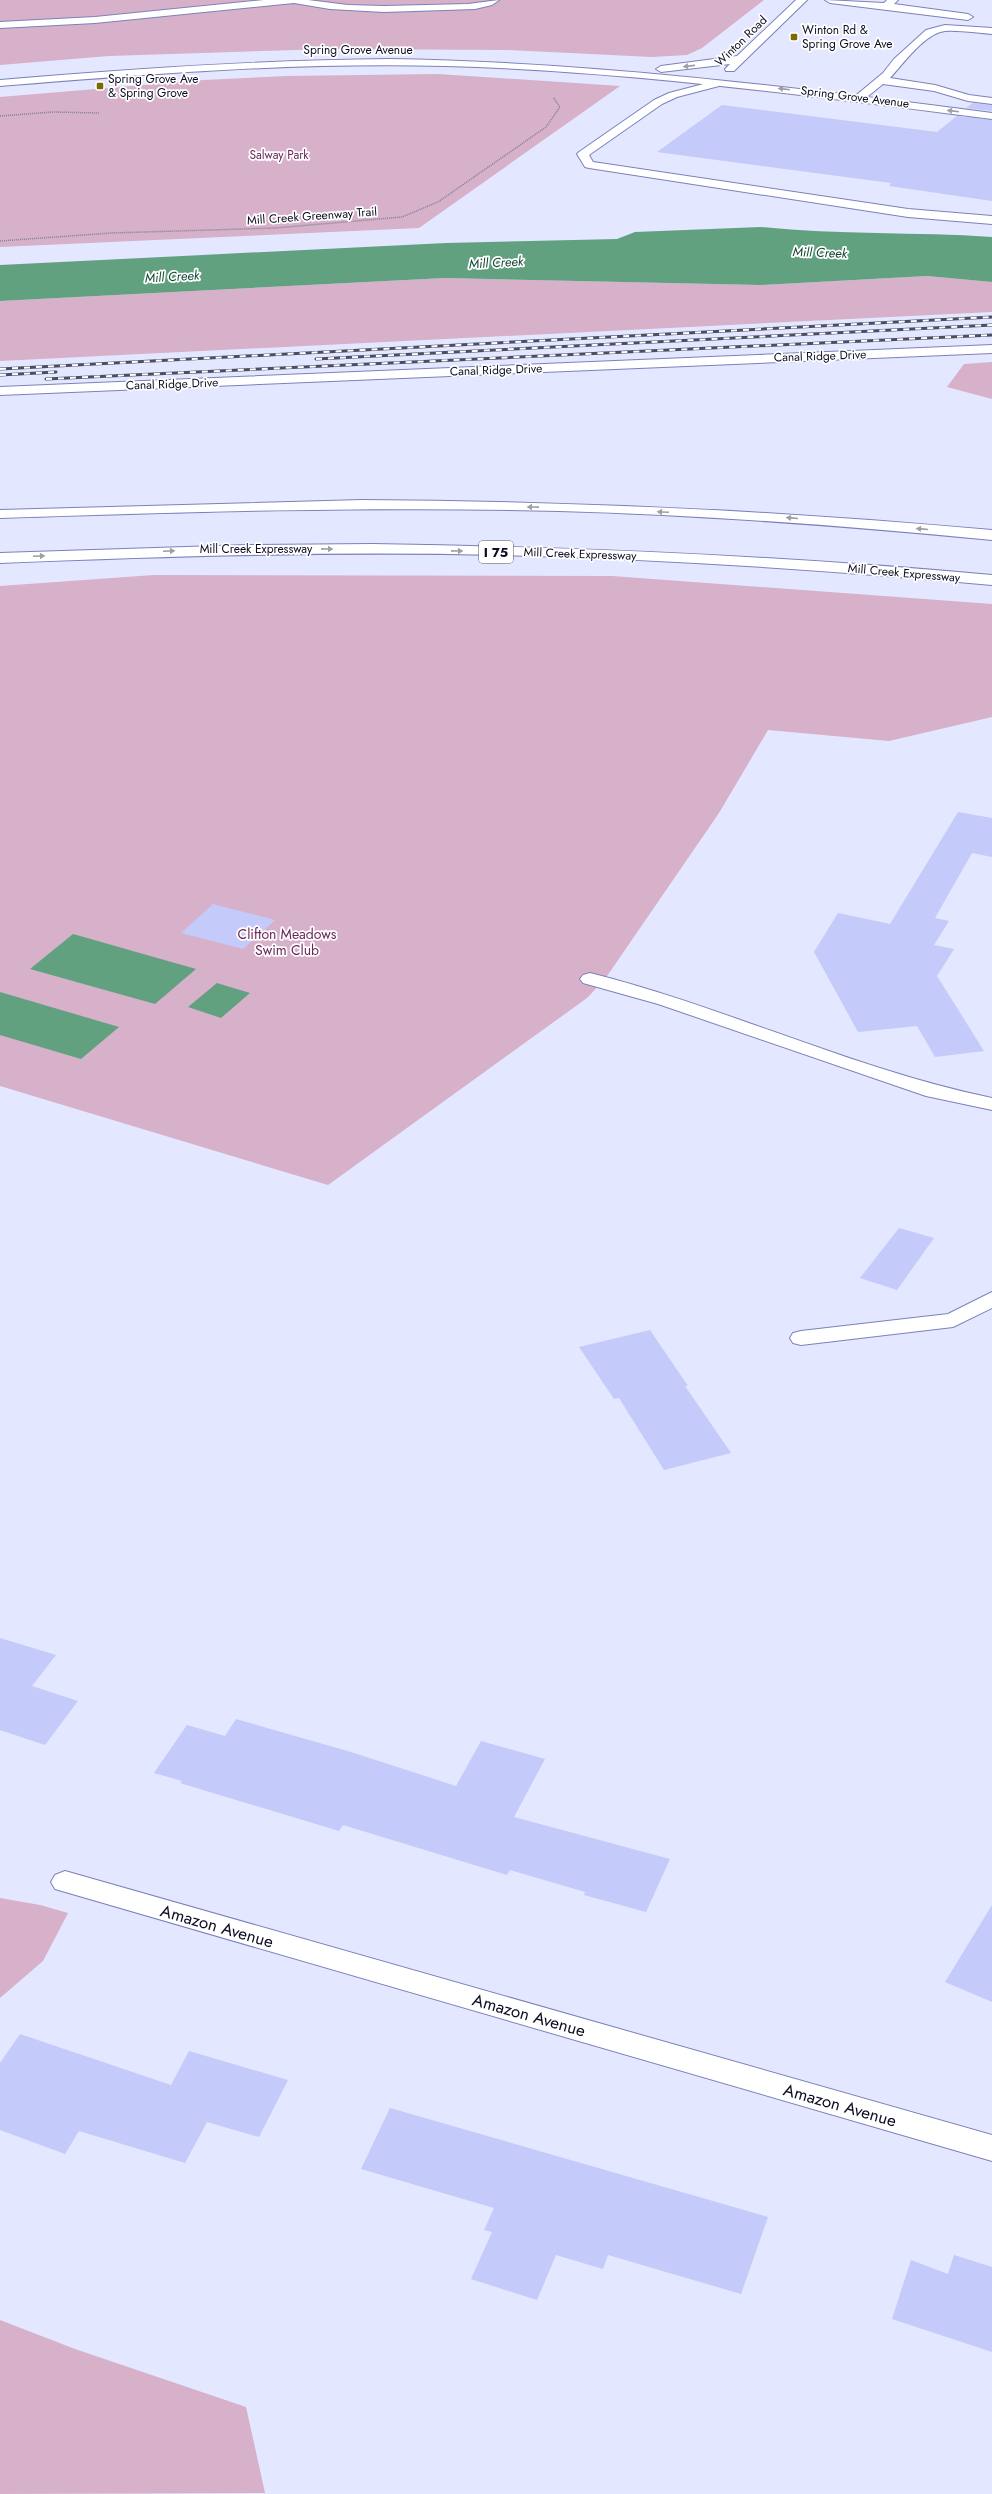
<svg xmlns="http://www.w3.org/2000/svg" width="992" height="2494" viewBox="0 0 992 2494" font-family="Jost,sans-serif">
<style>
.green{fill:#d7b0c9}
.water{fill:#61a180}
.building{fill:#c4caf9}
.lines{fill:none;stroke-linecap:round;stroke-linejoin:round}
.lane-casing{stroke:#7d81b9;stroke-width:2}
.street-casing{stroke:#7d81b9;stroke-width:2}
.secondary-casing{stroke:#7d81b9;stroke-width:2}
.highway-casing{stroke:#7d81b9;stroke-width:2}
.path{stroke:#7f8298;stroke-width:1.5;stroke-dasharray:1 1;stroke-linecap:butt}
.lane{fill:#fff;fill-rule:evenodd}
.street{fill:#fff;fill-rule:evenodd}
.secondary{fill:#fff;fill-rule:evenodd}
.highway{fill:#fff;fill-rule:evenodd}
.rail-casing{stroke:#4b4d62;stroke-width:3}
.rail{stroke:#fff;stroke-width:2;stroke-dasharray:6;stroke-linecap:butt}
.oneway{fill:#9d9ea6}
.poi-dot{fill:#796a02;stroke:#fff;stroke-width:1.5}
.labels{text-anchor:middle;stroke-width:3.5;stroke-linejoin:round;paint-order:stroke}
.far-poi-label{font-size:12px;fill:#0b0c20;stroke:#fff;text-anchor:start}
.far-street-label{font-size:12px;fill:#0b0c20;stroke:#fff}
.far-park-label{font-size:12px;fill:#6a2758;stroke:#fff}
.far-water-label{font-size:13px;font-style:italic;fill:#12462f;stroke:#fff}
.shield{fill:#fff;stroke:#545563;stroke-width:1}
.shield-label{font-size:13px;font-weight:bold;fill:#0b0c20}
.park-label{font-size:14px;fill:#6a2758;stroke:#fff}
.near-street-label{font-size:17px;fill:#0b0c20;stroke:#fff}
</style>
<rect width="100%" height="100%" fill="#e3e7ff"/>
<path class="green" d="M0 0H764L702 48 687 55 652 57 506 50 328 49 109 56 0 65Z
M438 74 620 86 419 228 0 247V97L204 80 286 76Z
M927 276 992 282V312L0 361V301L445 278 760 285Z
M992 362V399L947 387 964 364Z
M154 575 612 576 992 604V717L889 741 768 730 719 813 605 979 587 998 328 1185 0 1086V586Z
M0 1898 40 1905 68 1913 43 1961 0 1998Z
M0 2320 75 2349 246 2407 265 2493 0 2494Z"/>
<path class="water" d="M761 227C838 235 915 232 992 237V282L927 276 760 285 445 278 0 301V265L446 243 617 239 635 232Z
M73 934 196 969 155 1004 30 969Z
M217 983 250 993 221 1018 188 1007Z
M0 992 119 1027 81 1059 0 1035Z"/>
<path class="building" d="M973 103 992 105V111L966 108Z
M722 105 937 132 957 116 992 120V201L889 186 891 183 657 152Z
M958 812 992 818V857L972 853 935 918 949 921 934 945 954 949 937 976 984 1051 935 1057 917 1026 858 1032 814 952 838 913 890 924Z
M213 904 275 920 243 949 181 933Z
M899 1228 934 1238 897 1290 860 1278Z
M650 1330 688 1386H685L731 1453 664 1470 619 1398 614 1399 579 1347Z
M0 1638 56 1655 32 1686 78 1701 45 1745 0 1730Z
M236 1719 351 1752 456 1786 481 1741 545 1759 514 1817 670 1859 646 1912 584 1895 585 1892 510 1870 507 1875 343 1825 339 1831 180 1783 182 1781 154 1773 187 1725 225 1736Z
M992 1905V2002L945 1982Z
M20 2034 171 2085 189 2051 288 2080 259 2137 207 2122 185 2163 79 2131 65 2154 0 2130V2063Z
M390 2108 768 2217 741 2294 608 2255 603 2269 556 2255 537 2300 471 2279 492 2232 484 2230 494 2208 361 2169Z
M954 2255 992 2267V2352L892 2319 911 2260 948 2274Z"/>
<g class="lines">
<defs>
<path id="lane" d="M264 0H308L348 5 384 6 468 4 499 0 492 5 475 9 384 12 330 9 294 3 95 23 0 28V22L95 17Z
M825 0 884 3 887 0H898L894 4 968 14 973 17 968 20 830 3Z
M945 25 992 28V34C977 33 960 30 945 31 925 33 903 64 890 78L935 85 969 95 992 98V104L968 101 934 91 883 84 862 101H854V97L883 73 894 59 926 30Z
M715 81 719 82V86L677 97 662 104 589 155 593 162 908 209 992 216V224L908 217 589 168 585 167 577 154 579 152 654 100 669 93Z
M992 345V353L0 395V387Z
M590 973C726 1007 855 1070 992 1098V1110L926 1096 658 1004 583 983 580 979 583 975Z
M992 1292V1308L953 1327 801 1345 793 1343 790 1338 793 1333 801 1331 948 1314Z"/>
<path id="street" d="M65 1871 992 2135V2161L55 1889 51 1882 55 1875Z"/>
<path id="secondary" d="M796 0H807L734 71H726L725 69 730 64 661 72 656 69 661 66 737 56Z
M389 59C591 62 792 87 992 113V119C810 96 628 71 445 66 296 62 148 74 0 86V80C130 69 259 60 389 59Z"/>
<path id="highway" d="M362 500C573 501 782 511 992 530V540C848 526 704 515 559 511 372 506 186 512 0 518V510Z
M372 544C580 547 785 556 992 575V585C828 570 664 559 499 555 333 551 166 556 0 563V553L248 545Z"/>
</defs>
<use href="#lane" class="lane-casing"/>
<use href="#street" class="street-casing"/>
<use href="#secondary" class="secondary-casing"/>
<use href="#highway" class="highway-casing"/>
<path class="path" d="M0 116 53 112 99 113
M0 241 111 233 275 228 402 217 438 202 546 127 560 107 553 97"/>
<use href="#lane" class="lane"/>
<use href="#street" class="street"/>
<use href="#secondary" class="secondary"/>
<use href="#highway" class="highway"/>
<defs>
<path id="rail" d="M316 359 992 325
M0 369 992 317
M0 375 56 372
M46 379 992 335"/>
</defs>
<use href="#rail" class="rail-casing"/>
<use href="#rail" class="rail"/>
</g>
<defs><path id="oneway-solid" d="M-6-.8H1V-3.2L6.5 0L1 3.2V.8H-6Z"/></defs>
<g class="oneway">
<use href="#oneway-solid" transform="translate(689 66) rotate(174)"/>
<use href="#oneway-solid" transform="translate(784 89) rotate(-173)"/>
<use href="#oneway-solid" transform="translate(953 111) rotate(-173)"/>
<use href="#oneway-solid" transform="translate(533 507) rotate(-179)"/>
<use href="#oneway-solid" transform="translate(663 512) rotate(-177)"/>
<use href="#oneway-solid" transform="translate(792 518) rotate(-175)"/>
<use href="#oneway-solid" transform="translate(922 529) rotate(-175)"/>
<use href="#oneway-solid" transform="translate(327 549) rotate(1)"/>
<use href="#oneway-solid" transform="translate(169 551) rotate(-2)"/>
<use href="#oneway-solid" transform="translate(457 551) rotate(1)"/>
<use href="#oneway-solid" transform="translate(39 556) rotate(-3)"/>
</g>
<g class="poi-dot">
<rect x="790" y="33" width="8" height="8" rx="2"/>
<rect x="96" y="82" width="8" height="8" rx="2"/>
</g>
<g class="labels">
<g class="far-poi-label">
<text x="802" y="34">Winton Rd &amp;<tspan x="802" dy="14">Spring Grove Ave</tspan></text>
<text x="108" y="83">Spring Grove Ave<tspan x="108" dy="14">&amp; Spring Grove</tspan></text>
</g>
<g class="far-street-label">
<text transform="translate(741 41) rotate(-44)" y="4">Winton Road</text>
<text x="358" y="54">Spring Grove Avenue</text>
<text transform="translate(855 97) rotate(7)" y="4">Spring Grove Avenue</text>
<text transform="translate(312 216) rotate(-4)" y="4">Mill Creek Greenway Trail</text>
<text transform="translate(820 356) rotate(-2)" y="4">Canal Ridge Drive</text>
<text transform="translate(496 370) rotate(-2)" y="4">Canal Ridge Drive</text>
<text transform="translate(172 384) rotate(-2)" y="4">Canal Ridge Drive</text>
<text x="256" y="553">Mill Creek Expressway</text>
<text transform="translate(580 554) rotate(2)" y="4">Mill Creek Expressway</text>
<text transform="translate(904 573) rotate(5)" y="4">Mill Creek Expressway</text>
</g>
<g class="far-park-label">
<text x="279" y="159">Salway Park</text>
</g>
<g class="far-water-label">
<text transform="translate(820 252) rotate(2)" y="5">Mill Creek</text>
<text transform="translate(496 262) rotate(-3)" y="5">Mill Creek</text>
<text transform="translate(172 276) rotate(-3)" y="5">Mill Creek</text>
</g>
<rect class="shield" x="479" y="541" width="34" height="22" rx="3"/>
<g class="shield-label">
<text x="496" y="557">I 75</text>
</g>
<g class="park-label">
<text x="287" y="939">Clifton Meadows<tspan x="287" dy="16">Swim Club</tspan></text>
</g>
<g class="near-street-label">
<text transform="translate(217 1926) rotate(16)" y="6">Amazon Avenue</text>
<text transform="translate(529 2015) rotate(16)" y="6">Amazon Avenue</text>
<text transform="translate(840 2105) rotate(16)" y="6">Amazon Avenue</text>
</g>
</g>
</svg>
